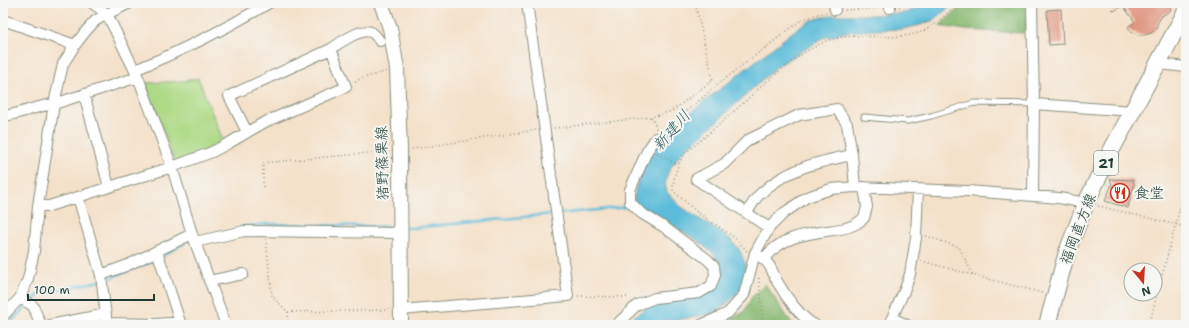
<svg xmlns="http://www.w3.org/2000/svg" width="1189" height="328" viewBox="0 0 1189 328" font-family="'Shantell Sans','Klee One',sans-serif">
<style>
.green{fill:#aeda86;stroke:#668c5d}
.forest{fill:#8aba73;stroke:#547c54}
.water{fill:#5abcd9;stroke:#3c7c86}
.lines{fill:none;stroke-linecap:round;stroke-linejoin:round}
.stream{stroke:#5abcd9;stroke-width:2.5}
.building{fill:#e09581}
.service-casing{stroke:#8a8f7f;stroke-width:7}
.minor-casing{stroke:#8a8f7f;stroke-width:12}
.secondary-casing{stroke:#8a8f7f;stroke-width:16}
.primary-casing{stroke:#8a8f7f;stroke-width:18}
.path{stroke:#8a8f7f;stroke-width:1.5;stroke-dasharray:1 3;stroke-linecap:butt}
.service{stroke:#fff;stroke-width:5}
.minor{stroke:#fff;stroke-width:10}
.secondary{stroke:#fff;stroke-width:14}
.primary{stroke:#fff;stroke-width:16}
.labels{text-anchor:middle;stroke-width:4;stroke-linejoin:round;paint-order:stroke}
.shield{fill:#f6f6f2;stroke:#60746d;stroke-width:1}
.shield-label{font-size:14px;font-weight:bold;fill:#1f3d34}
.street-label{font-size:15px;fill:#1f3d34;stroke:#f6f6f2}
.poi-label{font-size:15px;fill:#1f3d34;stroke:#f6f6f2;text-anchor:start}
.water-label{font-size:16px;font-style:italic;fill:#2e5d5d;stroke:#f6f6f2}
</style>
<rect width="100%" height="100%" fill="#f6f6f2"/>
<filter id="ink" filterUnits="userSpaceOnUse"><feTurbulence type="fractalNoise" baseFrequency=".025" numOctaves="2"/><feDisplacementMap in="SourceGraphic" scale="8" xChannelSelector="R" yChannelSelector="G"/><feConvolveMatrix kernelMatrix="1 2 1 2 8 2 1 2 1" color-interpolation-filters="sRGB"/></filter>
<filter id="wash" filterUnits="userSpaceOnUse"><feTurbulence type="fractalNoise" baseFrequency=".012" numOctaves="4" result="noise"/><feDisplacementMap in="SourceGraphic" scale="16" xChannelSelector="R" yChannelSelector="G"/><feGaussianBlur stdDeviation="0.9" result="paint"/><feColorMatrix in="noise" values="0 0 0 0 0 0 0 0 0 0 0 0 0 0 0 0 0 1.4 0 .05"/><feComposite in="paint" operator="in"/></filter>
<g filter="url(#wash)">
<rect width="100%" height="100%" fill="#f4e1ca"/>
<path class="green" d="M198 78 224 143 175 163 146 83 183 81Z"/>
<path class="forest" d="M965 3H1026V27L1023 33 966 30 939 26Z
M765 284 793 325H730V320L744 312 752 297Z"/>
<path class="water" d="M923 3H954L934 20 920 25 903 29 871 30 846 32 823 38 776 67 723 116 681 153 671 167 667 175 665 185 667 192 680 206 730 239 739 249 745 263V277L738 293 723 307 711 314 677 320H665L655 325H625C637 312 653 303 670 300 684 298 699 299 711 292 718 288 722 283 722 275 722 266 717 257 710 251 690 233 663 221 640 208L634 201C635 179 651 152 663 134L799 27 812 20 832 15H871L905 13 916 9Z"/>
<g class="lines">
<path class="stream" d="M558 214 627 207 630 205
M241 227 268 224 396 227
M405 228H411L553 214
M162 256 185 243
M105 280 158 259
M31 302 41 293 100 281
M3 323 10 322 28 305"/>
</g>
<g id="blocks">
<path class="building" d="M1118 3H1175L1170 7 1171 10 1162 16 1158 22 1156 29 1151 33 1144 35H1138L1134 32 1132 33 1128 27 1135 22 1123 6 1114 11 1112 9Z
M1061 9 1063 44 1049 45 1047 10Z
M1186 44V57L1183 56 1184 48Z
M1110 179 1133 180 1134 185 1128 208 1105 201 1112 184Z"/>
</g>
</g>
<g filter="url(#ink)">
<use href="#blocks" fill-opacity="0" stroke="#8a8f7f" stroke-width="1"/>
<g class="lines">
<defs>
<path id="service" d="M864 117 908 121 931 116 974 103 1034 104"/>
<path id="minor" d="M92 3 107 14 138 77 172 167 192 234 226 325
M834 3 835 10
M889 3 890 8
M1032 3 1034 104 1033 196
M3 20 75 45
M1159 64 1186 67
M135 70C181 51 226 29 269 3
M84 94 109 187
M1034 104 1133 111
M3 116C20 114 36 106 54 104L138 77
M247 132 229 96 331 49C339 43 361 28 371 32 374 33 377 38 380 41
M78 197 101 275 107 325
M38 206H49L78 197 172 167 212 152 229 143 263 123 346 87 331 49
M747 213C750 208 754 200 759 195 786 169 817 162 852 155
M769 228 696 179 724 164 748 140 799 115 837 109 847 124 852 155 855 187
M195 242 244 231 400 233
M758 255C773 265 770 269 778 283 786 297 801 318 815 325
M764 259C779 238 804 234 827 231 836 230 846 229 854 225 858 223 861 220 864 218L867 207 864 187
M101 275 128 265 192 234
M209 281 243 274
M20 298 33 306 41 325
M400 310 568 296 527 3
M3 316 20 298 28 279 34 251 38 206 54 104 63 64 75 45 86 31 95 21 107 14 130 3
M892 318 907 325
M107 323 156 324 180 322 157 251
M50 325 106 314
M616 325 637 305 655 298 699 293 711 286 715 275 714 266 707 259 664 227 641 213 630 202V190L647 151 656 138
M701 325 728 313 744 295 755 253 769 228 784 213 807 197 831 189 855 187 968 191 1059 198 1086 203
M888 325 892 318 905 289 910 274 916 238 918 190"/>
<path id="secondary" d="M381 3 390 28 397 69 400 150 401 325"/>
<path id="primary" d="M1047 325 1067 252 1086 203 1111 151 1186 11"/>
</defs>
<use href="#service" class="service-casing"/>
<use href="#minor" class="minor-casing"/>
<use href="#secondary" class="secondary-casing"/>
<use href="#primary" class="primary-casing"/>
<path class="path" d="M899 7 912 3
M845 10 881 8
M355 82 360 79 387 71
M651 117 656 126V130
M554 128 651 117 672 111 713 80 695 3
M662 132 722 81 800 21 817 14 827 12
M412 149 536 130
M657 153 678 165
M263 187V163L390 151
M1098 206 1186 227
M926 236 959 247 973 275 1043 293
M266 239 272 296 288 312 391 310
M747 251 735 238 697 212 673 191C673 176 677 166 685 153 704 138 722 122 740 106 766 82 792 57 824 42 853 29 893 44 923 31 936 25 948 12 959 3
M921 261 973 275
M759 278 763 325
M578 296 627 297 629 299
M288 325V312
M1149 325 1186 185"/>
<use href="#service" class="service"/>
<use href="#minor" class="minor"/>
<use href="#secondary" class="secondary"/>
<use href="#primary" class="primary"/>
</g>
</g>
<defs>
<symbol id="restaurant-ring" viewBox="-11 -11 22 22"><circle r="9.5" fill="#f6f6f2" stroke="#c8321e" stroke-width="1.5"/><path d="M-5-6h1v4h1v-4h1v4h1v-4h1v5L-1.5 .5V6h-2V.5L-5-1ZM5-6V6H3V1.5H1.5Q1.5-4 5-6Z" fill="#c8321e"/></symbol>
</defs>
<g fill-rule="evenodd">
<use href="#restaurant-ring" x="1109" y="182" width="22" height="22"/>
</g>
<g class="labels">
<rect class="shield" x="1094" y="151" width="24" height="24" rx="3"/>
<g class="shield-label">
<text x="1106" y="168">21</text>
</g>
<g class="street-label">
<text transform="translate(382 163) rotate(-91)" y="5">猪野篠栗線</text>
<text transform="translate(1078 229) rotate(-69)" y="5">福岡直方線</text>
</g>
<g class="poi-label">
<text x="1134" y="198">食堂</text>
</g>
<g class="water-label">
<text transform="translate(671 130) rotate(-49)" y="6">新建川</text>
</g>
</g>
<rect width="1189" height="328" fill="none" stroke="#f6f6f2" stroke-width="16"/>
<g transform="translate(1143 282) rotate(162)"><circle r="19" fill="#f6f6f2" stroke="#a0aca6"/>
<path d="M0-3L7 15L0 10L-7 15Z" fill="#c8321e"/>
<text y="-6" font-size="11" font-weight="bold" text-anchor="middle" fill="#1f3d34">N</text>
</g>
<path d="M28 294v6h126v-6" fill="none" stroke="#1f3d34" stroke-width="2"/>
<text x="34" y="294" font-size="12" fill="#1f3d34" stroke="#f6f6f2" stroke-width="3" paint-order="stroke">100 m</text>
</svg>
